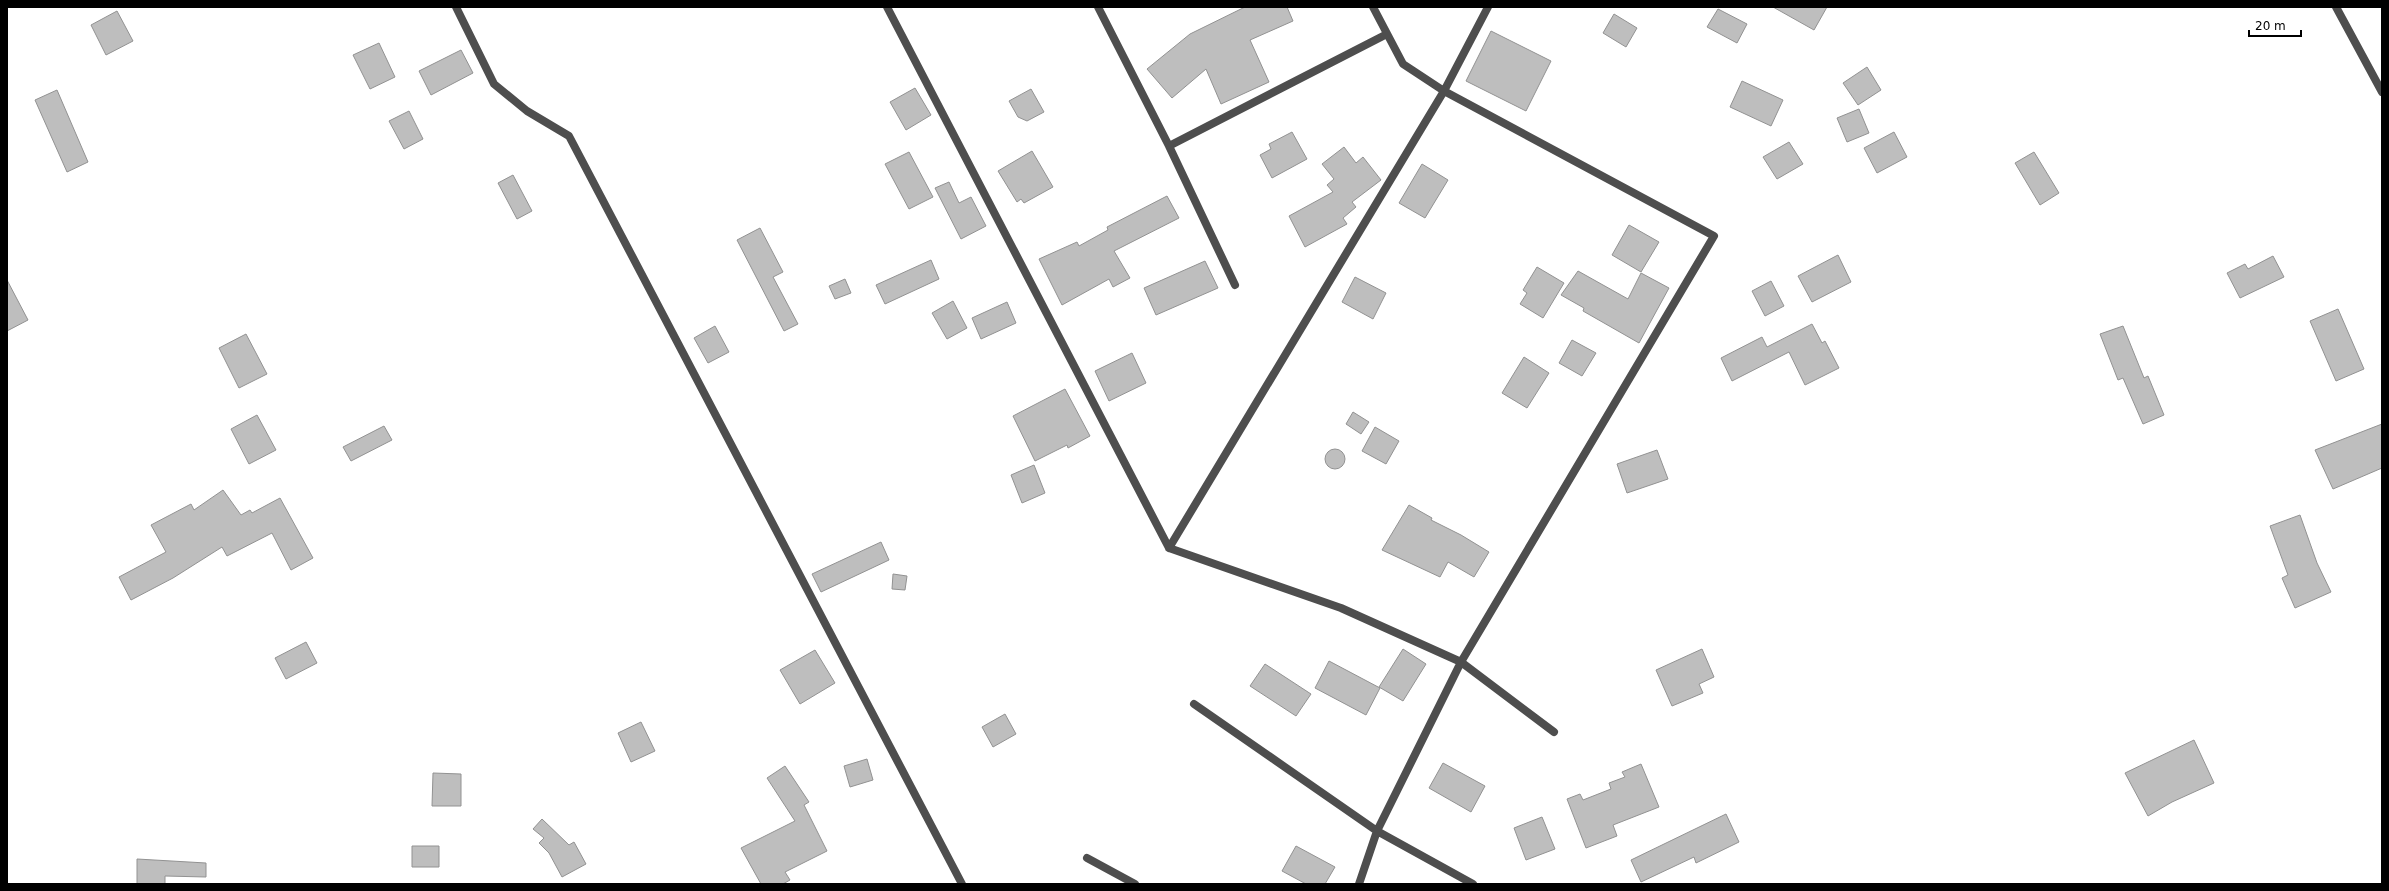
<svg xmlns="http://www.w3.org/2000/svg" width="2389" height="891" viewBox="0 0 2389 891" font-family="'DejaVu Sans',sans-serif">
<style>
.building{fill:#bebebe;stroke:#929292}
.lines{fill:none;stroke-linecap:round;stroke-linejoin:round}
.minor{stroke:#4e4e4e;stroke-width:8}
</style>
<rect width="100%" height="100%" fill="#fff"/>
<path class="building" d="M1245 7H1287L1293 21 1250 40 1269 82 1221 104 1206 69 1172 98 1147 69 1190 34Z
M1773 7H1827L1814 30Z
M1718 9 1747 24 1737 43 1707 27Z
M117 11 133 41 106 55 91 25Z
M1614 14 1637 28 1626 47 1603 33Z
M1491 31 1551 61 1526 111 1466 81Z
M379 43 395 77 370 89 353 55Z
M461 50 473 73 431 95 419 71Z
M1867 67 1881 90 1858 105 1843 83Z
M1742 81 1783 100 1771 126 1730 107Z
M915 88 931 115 906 130 890 102Z
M1031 89 1044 112 1027 121 1018 117 1009 101Z
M57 90 88 162 67 172 35 100Z
M1859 109 1869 133 1847 142 1837 118Z
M409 111 423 139 404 149 389 121Z
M1292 132 1307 159 1272 178 1260 155 1271 149 1269 144Z
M1894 132 1907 157 1877 173 1864 148Z
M1789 142 1803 164 1777 179 1763 157Z
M1344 147 1356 163 1363 157 1381 180 1352 202 1356 207 1343 218 1347 224 1305 247 1289 216 1333 192 1327 185 1334 179 1322 164Z
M1032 151 1053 187 1024 203 1021 199 1017 202 998 171Z
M909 152 933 197 909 209 885 164Z
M2034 152 2059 193 2040 205 2015 163Z
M1422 164 1448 180 1425 218 1399 203Z
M513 175 532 211 517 219 498 183Z
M949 182 959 203 971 197 986 226 961 239 935 188Z
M1167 196 1179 218 1114 251 1130 278 1113 287 1109 279 1062 305 1039 259 1077 242 1079 246 1108 230 1107 227Z
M1629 225 1659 242 1641 272 1612 255Z
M760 228 783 272 773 277 798 324 784 331 737 240Z
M1838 255 1851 282 1812 302 1798 276Z
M2273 256 2284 277 2240 298 2227 273 2245 264 2248 269Z
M931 260 939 279 885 304 876 285Z
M1205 261 1218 288 1156 315 1144 288Z
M1537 267 1564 283 1543 318 1520 304 1527 293 1523 290Z
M1578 271 1628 299 1641 273 1669 288 1639 343 1583 311 1584 308 1561 295Z
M1355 277 1386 293 1373 319 1342 302Z
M845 279 851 293 835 299 829 286Z
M7 280 28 320 7 331Z
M1771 281 1784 306 1765 316 1752 291Z
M953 301 967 328 947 339 932 313Z
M1007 302 1016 323 981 339 972 318Z
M2338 309 2364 369 2336 381 2310 321Z
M1812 324 1822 343 1825 341 1839 368 1805 385 1789 352 1732 381 1721 358 1762 337 1767 347Z
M715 326 729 352 708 363 694 338Z
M2123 326 2144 378 2148 376 2164 415 2143 424 2123 378 2118 380 2100 334Z
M246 334 267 374 239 388 219 348Z
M1572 340 1596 353 1582 376 1559 363Z
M1132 353 1146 383 1109 401 1095 371Z
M1524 357 1549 373 1527 408 1502 393Z
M1065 389 1090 436 1068 448 1067 445 1035 461 1013 416Z
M1353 412 1369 422 1361 434 1346 424Z
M257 415 276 450 249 464 231 429Z
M2382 424V468L2333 489 2315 450Z
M384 426 392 440 351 461 343 447Z
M1375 427 1399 441 1386 464 1362 451Z
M1325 459a10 10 0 1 1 20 0a10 10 0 1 1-20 0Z
M1657 450 1668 479 1627 493 1617 464Z
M1034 465 1045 493 1022 503 1011 475Z
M223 490 241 515 250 510 252 513 280 498 313 558 291 570 272 533 227 556 222 547 173 578 131 600 119 577 166 552 151 525 191 504 194 510Z
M1409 505 1432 518 1431 520 1461 535 1489 552 1474 577 1448 562 1440 577 1382 550Z
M2300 515 2317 563 2331 592 2295 608 2282 578 2288 575 2270 526Z
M881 542 889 560 821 592 812 574Z
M893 574 907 576 905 590 892 589Z
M306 642 317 663 286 679 275 658Z
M1403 649 1426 664 1403 701 1379 687Z
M1702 649 1714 677 1699 684 1703 693 1672 706 1656 670Z
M815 650 835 683 800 704 780 670Z
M1329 661 1380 688 1366 715 1315 688Z
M1265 664 1311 694 1296 716 1250 686Z
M1005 714 1016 734 993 747 982 727Z
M641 722 655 751 631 762 618 733Z
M2194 740 2214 783 2172 802 2148 816 2125 773Z
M867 759 873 780 850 787 844 766Z
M1443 763 1485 786 1471 812 1429 788Z
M1641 764 1659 807 1613 825 1617 836 1586 848 1567 799 1580 794 1583 800 1611 789 1609 783 1625 777 1622 772Z
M785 766 809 802 804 805 827 851 785 872 790 880 783 884H761L741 848 795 821 767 778Z
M433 773 461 774V806H432Z
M1726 814 1739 842 1696 863 1694 857 1641 882 1631 860Z
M1542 817 1555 849 1526 860 1514 828Z
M542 819 569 845 574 842 586 864 562 877 549 853 539 843 544 838 533 829Z
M412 846H439V867H412Z
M1296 846 1335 867 1325 884H1306L1282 871Z
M137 859 206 863V877L165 876V884H137Z"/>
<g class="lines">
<path class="minor" d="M456 7 494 84 527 111 569 136 962 884
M887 7 1169 548
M1098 7 1169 146 1235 285
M1373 7 1403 64 1444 91 1714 236 1461 662 1341 608 1169 548 1444 91 1488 7
M2336 7 2382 92
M1169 146 1387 34
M1194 704 1377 831 1359 884
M1087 858 1135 884
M1473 884 1377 831 1461 662 1554 732"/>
</g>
<rect width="2389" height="891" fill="none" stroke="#000000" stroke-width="16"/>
<path d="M2249 30v6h52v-6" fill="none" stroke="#000000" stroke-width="2"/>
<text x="2255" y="30" font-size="12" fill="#000000" stroke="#ffffff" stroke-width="3" paint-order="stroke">20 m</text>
</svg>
